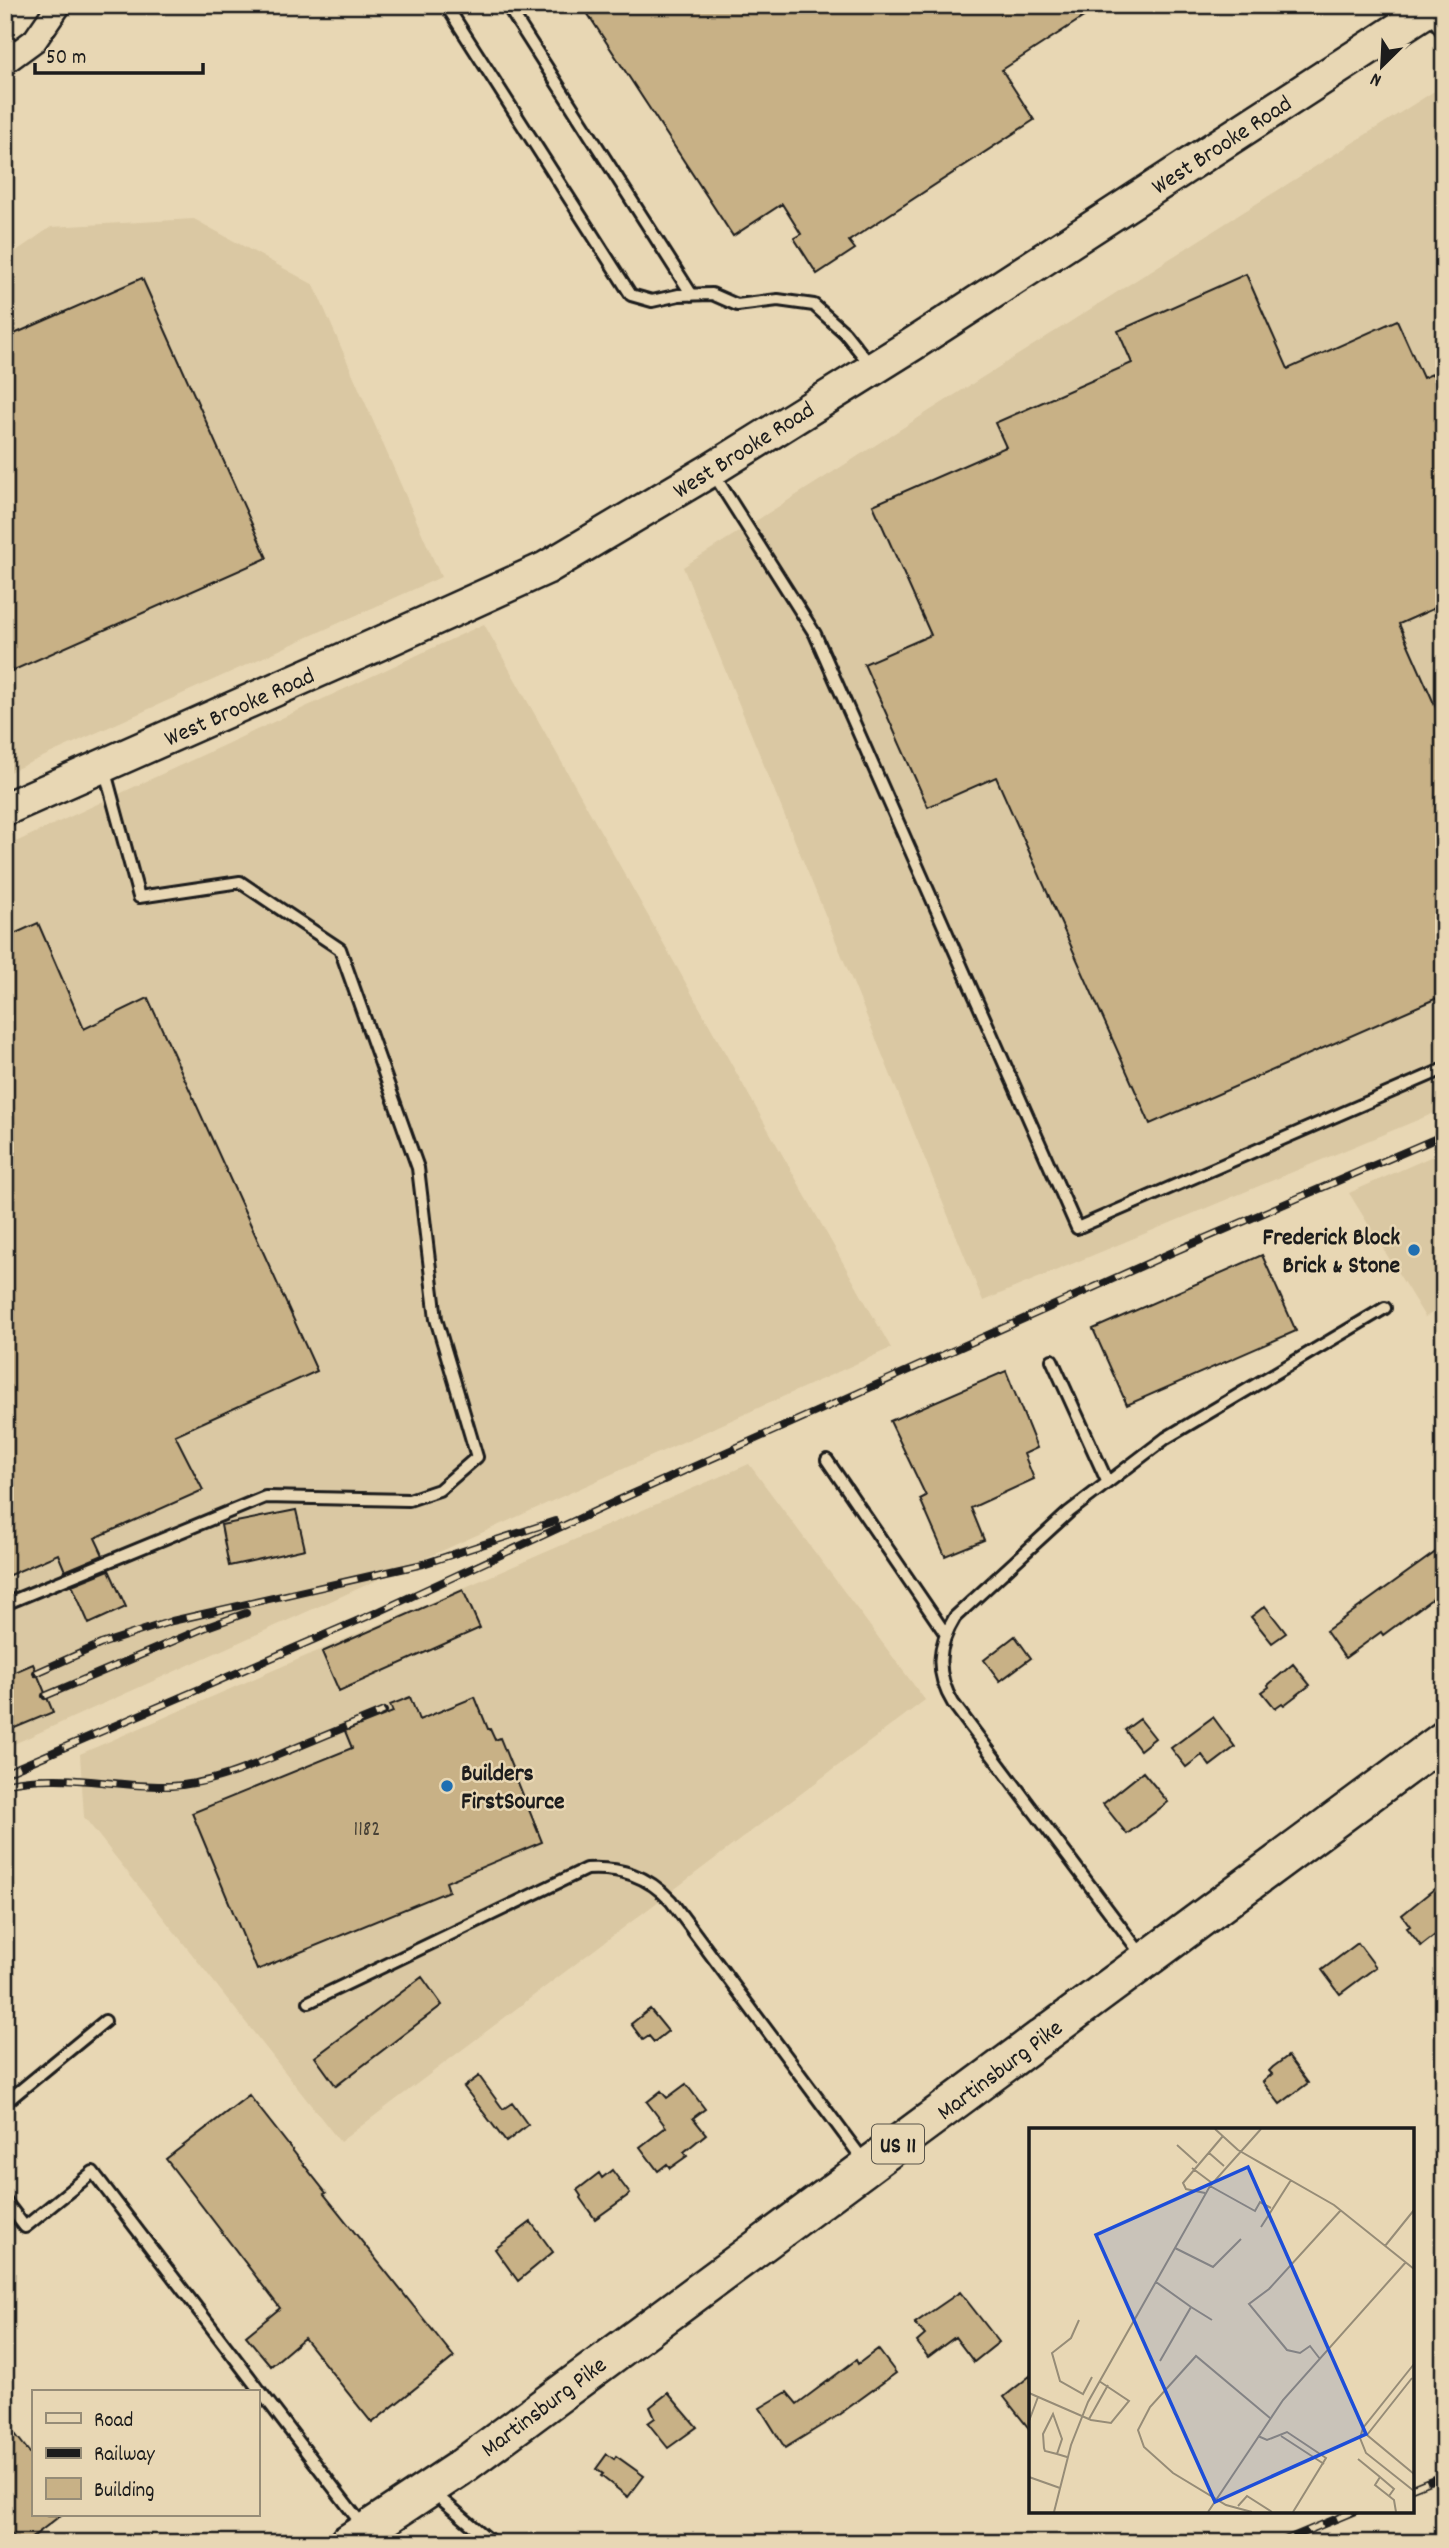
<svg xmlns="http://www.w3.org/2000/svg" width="1449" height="2548" viewBox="0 0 1449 2548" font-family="Dekko,sans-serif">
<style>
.built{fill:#dac8a3}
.building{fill:#c8b186;stroke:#1c1c1c;stroke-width:2}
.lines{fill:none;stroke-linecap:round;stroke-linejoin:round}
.lane-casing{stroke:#1c1c1c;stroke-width:16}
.street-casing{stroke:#1c1c1c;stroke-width:28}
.secondary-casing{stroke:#1c1c1c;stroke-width:37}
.primary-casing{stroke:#1c1c1c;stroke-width:40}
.lane{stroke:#e8d7b4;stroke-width:10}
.street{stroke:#e8d7b4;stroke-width:23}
.secondary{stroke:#e8d7b4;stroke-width:32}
.primary{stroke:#e8d7b4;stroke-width:35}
.rail-casing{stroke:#1c1c1c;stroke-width:8}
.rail{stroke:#e8d7b4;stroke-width:5;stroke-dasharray:16;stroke-linecap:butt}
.poi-dot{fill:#1f6fb2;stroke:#e8d7b4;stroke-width:2.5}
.labels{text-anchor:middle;stroke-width:5;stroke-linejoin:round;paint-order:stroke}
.number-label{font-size:21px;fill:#474136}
.shield{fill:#e8d7b4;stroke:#59544a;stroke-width:2}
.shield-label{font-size:23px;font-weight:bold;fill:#1c1c1c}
.street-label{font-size:24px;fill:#1c1c1c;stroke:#e8d7b4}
.poi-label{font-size:24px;font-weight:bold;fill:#1c1c1c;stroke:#e8d7b4;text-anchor:end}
.inset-road{fill:none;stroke:#968c77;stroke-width:2}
.view{fill:#1d4ed8;fill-opacity:0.15;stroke:#1d4ed8;stroke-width:3.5}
.inset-edge{fill:none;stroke:#1c1c1c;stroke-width:3.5}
</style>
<rect width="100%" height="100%" fill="#e8d7b4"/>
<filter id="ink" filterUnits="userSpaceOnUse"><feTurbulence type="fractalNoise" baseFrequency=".0143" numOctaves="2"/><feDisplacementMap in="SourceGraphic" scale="14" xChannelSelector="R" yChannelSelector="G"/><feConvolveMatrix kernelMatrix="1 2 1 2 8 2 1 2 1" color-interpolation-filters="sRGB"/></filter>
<g filter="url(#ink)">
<path class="built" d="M1444 85V1109L983 1301 683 567Z
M194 219 314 285 441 577 5 774V259L51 227Z
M484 624 891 1348 5 1748V847Z
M1444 1151V1307L1425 1317 1349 1193Z
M749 1464 925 1700 340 2142 84 1817 80 1754Z"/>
<path class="building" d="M582 5H1102L1002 70 1034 120 849 241 855 249 817 274 794 238 801 234 782 204 733 236Z
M1246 274 1288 369 1397 320 1423 378 1444 369V604L1399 624 1444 726V995L1150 1124 996 777 928 807 864 664 931 635 873 505 1006 447 995 423 1132 363 1118 331Z
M142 278 267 558 5 674V338Z
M38 923 84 1029 148 998 317 1371 175 1435 203 1490 95 1538 103 1555 65 1571 58 1554 5 1577V938Z
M1262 1255 1296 1331 1127 1405 1093 1329Z
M1006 1371 1037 1448 1024 1454 1034 1479 971 1508 984 1540 945 1556 920 1499 926 1496 890 1421Z
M296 1510 305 1549 229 1566 221 1525Z
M1444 1546V1590L1383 1635 1381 1632 1345 1658 1326 1631Z
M109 1570 126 1607 89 1624 72 1585Z
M463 1590 480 1628 339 1691 322 1652Z
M1265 1606 1286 1633 1272 1643 1251 1617Z
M1015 1636 1031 1658 1000 1681 984 1660Z
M33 1664 53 1712 5 1732V1676Z
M1293 1664 1310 1685 1284 1705 1282 1703 1275 1708 1262 1692 1269 1687 1268 1685Z
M410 1697 419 1720 475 1697 488 1729H490L495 1740 500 1738 542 1842 446 1882 449 1891 257 1970 192 1813 352 1748 345 1731 393 1712 390 1705Z
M1213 1717 1235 1747 1210 1766 1202 1755 1186 1767 1171 1748Z
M1140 1719 1155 1738 1140 1750 1125 1730Z
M1143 1772 1168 1802 1127 1834 1103 1804Z
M1444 1881V1928L1421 1946 1407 1928 1410 1926 1402 1915Z
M1358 1943 1376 1967 1340 1994 1322 1970Z
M422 1977 442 2005 336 2086 315 2057Z
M650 2009 668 2031 654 2042 649 2036 643 2040 631 2024Z
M1288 2056 1308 2083 1280 2104 1263 2082 1272 2074 1269 2071 1273 2067Z
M479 2076 503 2109 512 2103 528 2125 506 2142 464 2087Z
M686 2084 705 2109 693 2118 706 2134 684 2152 687 2156 670 2168 667 2164 658 2171 640 2147 666 2127 647 2102 661 2091 667 2098Z
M249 2095 326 2193 324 2194 454 2357 372 2423 304 2338 271 2366 246 2336 280 2308 166 2159Z
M612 2170 630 2194 595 2219 580 2198 581 2196 577 2190 599 2173 602 2178Z
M531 2222 553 2252 518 2281 495 2249Z
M960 2292 999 2342 974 2362 955 2337 928 2357 917 2342 925 2335 915 2323Z
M878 2349 896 2373 837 2416 785 2448 760 2408 787 2392 797 2404 856 2360 858 2364Z
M1031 2375V2431L1004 2397Z
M668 2393 697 2427 668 2448 648 2423 655 2418 650 2407Z
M5 2421 33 2457V2515H61L25 2543H19L5 2525Z
M607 2454 614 2459 616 2456 644 2476 628 2497 601 2476 603 2474 596 2469Z"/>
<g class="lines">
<defs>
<path id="lane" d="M446 5 631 295 652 301 679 295 712 294 737 305 778 300 814 305 845 333 872 367
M507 5 692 295
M1429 14 1444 34
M713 473 815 634 1077 1228 1444 1069
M1052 1360 1107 1481
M827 1460 945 1633
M5 1604 265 1497 409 1500 439 1490 477 1457 436 1319 418 1168 340 949 240 882 139 897 104 768
M1144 1958 953 1703C935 1673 937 1646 955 1617L1069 1512 1166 1438 1385 1308
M309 2002 586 1869C620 1867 647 1875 671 1901L864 2161
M5 2103 105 2021
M5 2201 25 2227 93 2172 363 2526
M434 2493 493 2543"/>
<path id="street" d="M5 62 35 40 59 5"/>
<path id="secondary" d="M5 809 383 642 546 568 711 470 913 344 1435 5"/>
<path id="primary" d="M347 2543 460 2468 1444 1739"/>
</defs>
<use href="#lane" class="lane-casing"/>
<use href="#street" class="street-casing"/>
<use href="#secondary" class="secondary-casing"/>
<use href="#primary" class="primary-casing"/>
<use href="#lane" class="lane"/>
<use href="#street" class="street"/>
<use href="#secondary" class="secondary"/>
<use href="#primary" class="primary"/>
<defs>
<path id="rail" d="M36 1673 101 1644 172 1621 423 1564 555 1521
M45 1696 204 1628 246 1613
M5 1773 380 1611 619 1500 1173 1252 1444 1135
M5 1784C61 1771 115 1788 171 1786 212 1784 252 1766 290 1750 321 1737 353 1724 384 1711
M1412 2488 1444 2475
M1278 2543 1355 2511"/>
</defs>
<use href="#rail" class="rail-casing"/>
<use href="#rail" class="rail"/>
</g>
</g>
<g class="poi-dot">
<circle cx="1414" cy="1250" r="7"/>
<circle cx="447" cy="1786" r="7"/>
</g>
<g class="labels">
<g class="number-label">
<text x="367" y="1835">1182</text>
</g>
<rect class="shield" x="872" y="2124.5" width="52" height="39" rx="5"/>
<g class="shield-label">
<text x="898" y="2152">US 11</text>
</g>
<g class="street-label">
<text transform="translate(1221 144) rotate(-33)" y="8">West Brooke Road</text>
<text transform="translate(743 449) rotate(-32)" y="8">West Brooke Road</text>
<text transform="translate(239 706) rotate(-24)" y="8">West Brooke Road</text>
<text transform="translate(999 2069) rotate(-37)" y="8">Martinsburg Pike</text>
<text transform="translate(543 2406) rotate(-37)" y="8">Martinsburg Pike</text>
</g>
<g class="poi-label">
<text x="1400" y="1244">Frederick Block<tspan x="1400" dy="28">Brick &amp; Stone</tspan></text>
<text x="461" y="1780" text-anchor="start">Builders<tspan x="461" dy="28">FirstSource</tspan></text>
</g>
</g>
<g transform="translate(1029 2128)">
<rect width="385" height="385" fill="#e8d7b4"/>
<path class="inset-road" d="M186 1 209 22M148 17 168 35M209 22 305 77 385 141M179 24 195 38M163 40 183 55M181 58 226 83 231 74 242 80M176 65 157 61 154 55 194 8M232 99 262 52M356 118 385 82M146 120 184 139 212 111M127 154 162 179 131 233M162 179 183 192M50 192 42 210 23 225 31 253 54 266 63 249M291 231 281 218 271 225 258 222 220 176 240 161 312 82M385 236 334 300 331 310 337 325 385 363M383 250 338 307 385 346M0 265 62 292 82 295 100 273 70 253M60 291 79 257M0 293 9 269M229 308 238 312 258 304 297 330 264 384M252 308 295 336M28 326 33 311 24 286 14 306 15 320 16 323 28 326 38 329M329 331 351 349 346 357 365 372 367 384M0 349 31 360M351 349 365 361 360 368M209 378 218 368 243 384M25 384 42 317 59 274 181 58 232 1M179 384 254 272 377 134M223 384 197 377 144 345 115 319 109 302 121 279 167 228 241 290"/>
<path class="view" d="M219 39 337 306 186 374 67 107Z"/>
<rect width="385" height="385" class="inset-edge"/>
</g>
<rect width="1449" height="2548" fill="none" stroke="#e8d7b4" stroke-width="28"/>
<rect x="14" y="14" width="1421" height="2520" fill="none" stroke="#1c1c1c" stroke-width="2.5" filter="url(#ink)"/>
<rect x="32" y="2390" width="228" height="126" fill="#e8d7b4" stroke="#968c77" stroke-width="2"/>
<rect x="46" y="2413" width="35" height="10" fill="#e8d7b4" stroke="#968c77" stroke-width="2"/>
<text x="94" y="2426" font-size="21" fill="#1c1c1c">Road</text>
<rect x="46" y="2448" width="35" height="10" fill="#1c1c1c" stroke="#968c77" stroke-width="2"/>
<text x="94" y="2460" font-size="21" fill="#1c1c1c">Railway</text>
<rect x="46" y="2478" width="35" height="21" fill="#c8b186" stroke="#968c77" stroke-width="2"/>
<text x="94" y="2496" font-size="21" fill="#1c1c1c">Building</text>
<g transform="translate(1382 66) rotate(204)" stroke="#e8d7b4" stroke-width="5" paint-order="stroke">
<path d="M0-5L12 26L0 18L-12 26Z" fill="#1c1c1c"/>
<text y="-10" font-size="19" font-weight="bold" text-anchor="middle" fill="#1c1c1c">N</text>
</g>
<path d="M35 63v10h168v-10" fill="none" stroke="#1c1c1c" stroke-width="3.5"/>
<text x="46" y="63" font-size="21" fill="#1c1c1c" stroke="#e8d7b4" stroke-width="5" paint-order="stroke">50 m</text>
</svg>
